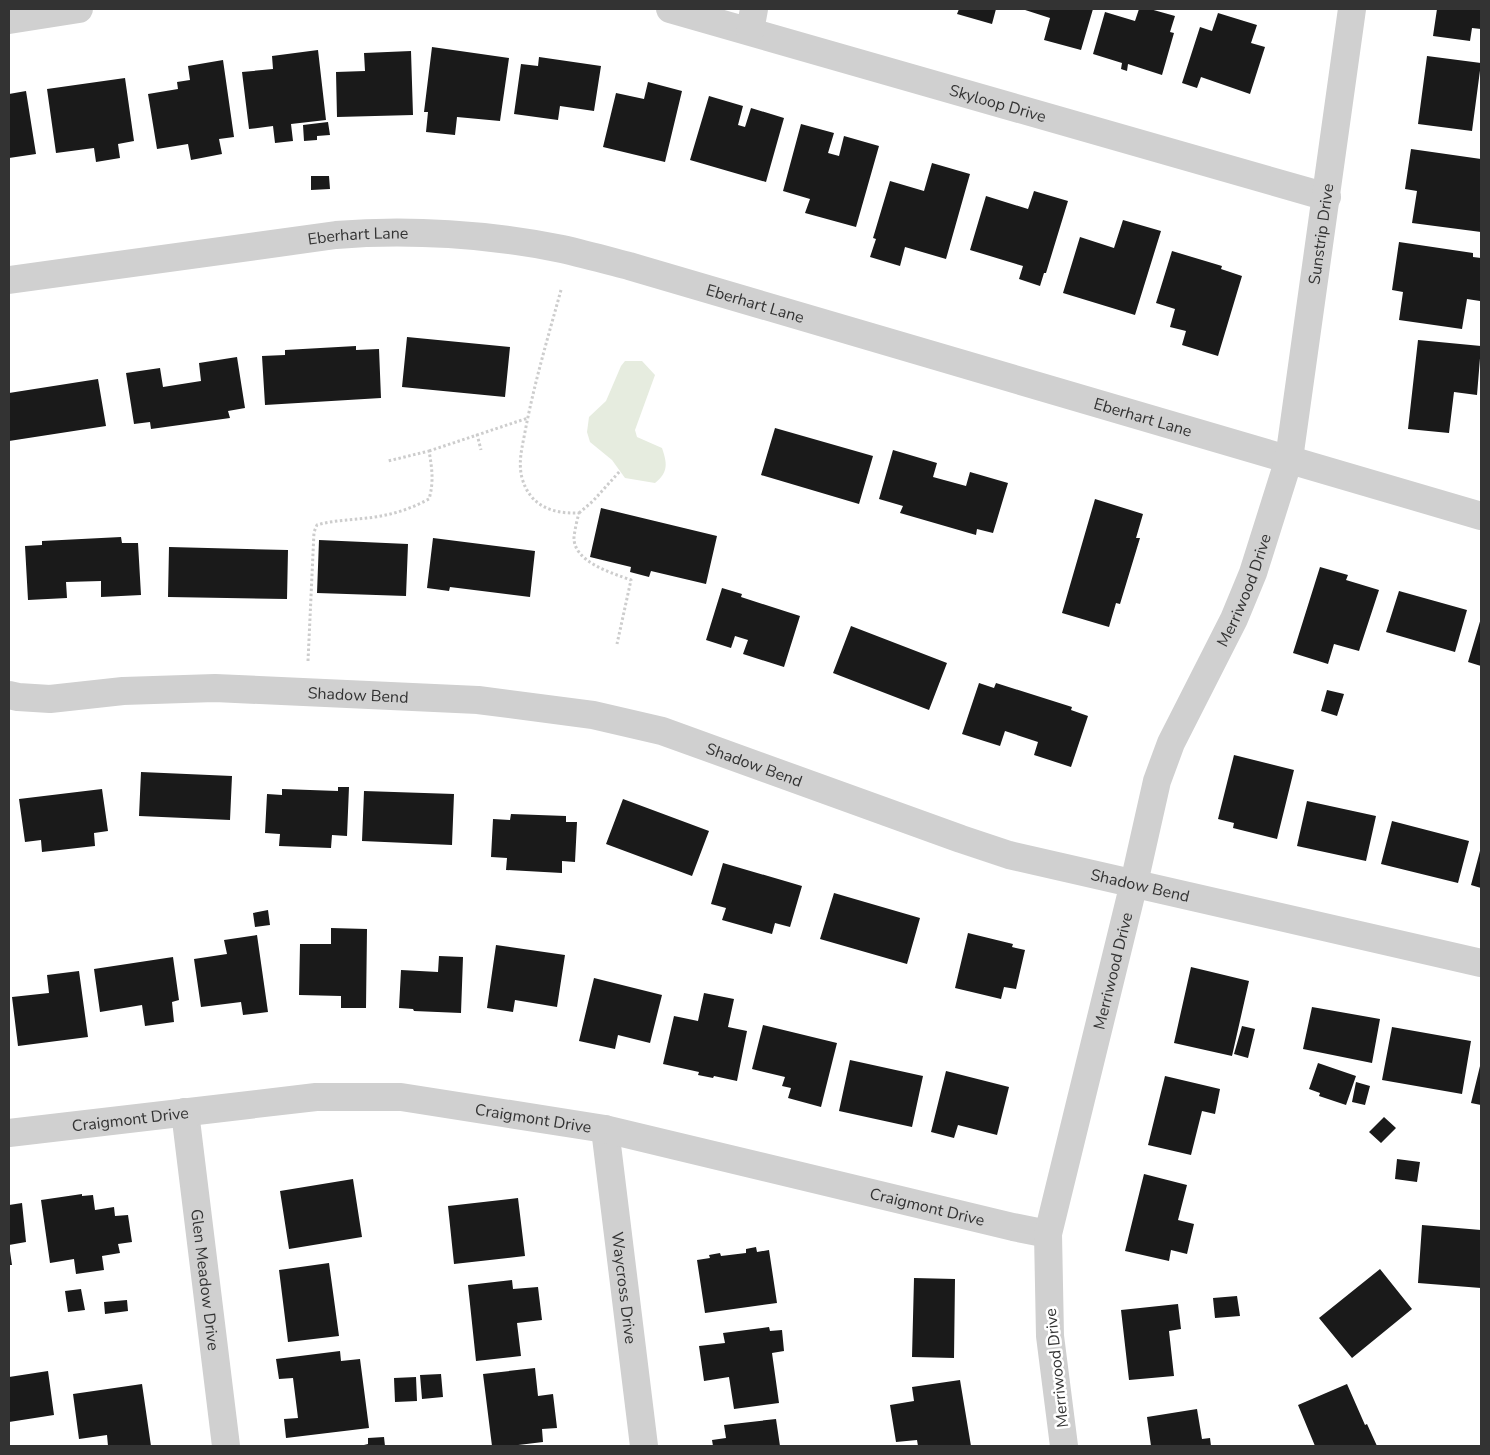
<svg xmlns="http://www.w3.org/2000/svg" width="1490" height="1455" viewBox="0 0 1490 1455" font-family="'Nunito Sans',sans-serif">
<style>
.green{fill:#e6ecdf}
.building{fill:#1a1a1a}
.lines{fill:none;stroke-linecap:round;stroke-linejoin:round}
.path{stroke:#cdcdcd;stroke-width:3;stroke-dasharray:2.5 2.5;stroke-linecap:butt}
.minor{stroke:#d0d0d0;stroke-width:28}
.labels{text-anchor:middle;stroke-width:5;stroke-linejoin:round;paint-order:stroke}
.street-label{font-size:16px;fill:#333;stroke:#fff}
</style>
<rect width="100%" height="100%" fill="#fff"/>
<path class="green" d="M625 361H642L655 375 635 430 637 437 662 448C667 463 669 472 655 483L625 478 612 460 590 442 587 432 589 417 606 401 621 366Z"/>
<path class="building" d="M959 9H996L992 24 957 14Z
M1022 9H1093L1081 50 1044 40 1050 18Z
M1139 9H1150L1175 16 1170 32 1174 33 1162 75 1128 64 1127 71 1121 69 1122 63 1093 54 1105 12 1135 21Z
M1437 9H1481V29L1472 28 1470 41 1433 36Z
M1218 13 1257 25 1251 43 1265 47 1250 94 1201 77 1197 88 1182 83 1200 27 1212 31Z
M432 47 509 58 500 121 457 117 455 135 426 132 428 112H424Z
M318 50 326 120 291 124 293 141 275 143 273 126 249 129 242 72 273 69 272 56Z
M411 51 413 115 337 117 336 72 365 71 364 53Z
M1427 56 1481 63 1472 131 1418 124Z
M539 57 601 66 594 111 560 106 558 120 514 114 521 64 538 66Z
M223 60 234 137 219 139 222 154 191 160 188 144 157 149 148 94 178 89 177 82 190 80 188 66Z
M125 78 134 141 118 144 120 158 96 162 94 148 56 153 47 89Z
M648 82 682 91 665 162 603 147 616 93 644 99Z
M26 91 36 154 9 158V94Z
M709 96 743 106 738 125 745 127 751 108 784 118 766 182 690 160Z
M328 122 330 135 317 136V140L304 141 303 125Z
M801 124 834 133 828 153 839 156 844 136 879 146 856 227 805 213 810 199 783 191Z
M1411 149 1481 159V232L1412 223 1417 191 1405 189Z
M932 163 970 174 946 259 905 247 900 266 870 257 876 239 873 238 890 181 924 191Z
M311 176H329L330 189 311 190Z
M1034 191 1068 201 1046 273H1044L1040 286 1019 279 1023 266 970 250 986 196 1028 209Z
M1123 220 1161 231 1135 315 1063 293 1080 237 1114 248Z
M1399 242 1473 253V257L1481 258 1480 301 1467 299 1462 329 1399 320 1403 292 1392 290Z
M1172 251 1222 266 1221 269 1242 276 1218 356 1182 345 1186 331 1170 327 1175 309 1156 303Z
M407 337 510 347 505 397 402 387Z
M1418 340 1481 346 1477 395 1454 392 1449 433 1408 429Z
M356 346V350L379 349 381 398 265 405 262 356 285 355V350Z
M237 357 245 408 228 411 230 418 151 429 150 422 134 424 126 373 160 368 163 387 201 381 199 363Z
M98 379 106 426 9 441V393Z
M775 428 873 456 859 504 761 475Z
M893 450 937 463 933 477 966 486 970 472 1008 483 993 533 977 529 976 535 900 513 903 506 879 499Z
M1095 499 1143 514 1136 538H1140L1120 604 1116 603 1109 627 1062 613Z
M601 508 717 536 706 584 651 571 649 577 630 572 631 567 590 557Z
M121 537 122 543H138L141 595 101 597V581L66 582 67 598 28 600 25 546 42 545V541Z
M433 538 535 551 530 597 450 587 449 591 427 588Z
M319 540 408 544 406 596 317 593Z
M169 547 288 550 287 599 168 597Z
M1320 567 1348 575 1346 580 1379 590 1359 651 1334 644 1328 664 1293 653Z
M722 588 742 594 741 597 800 616 784 667 743 654 748 640 735 636 731 648 706 640Z
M1399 591 1467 610 1455 652 1386 632Z
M1481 618V666L1468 662Z
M851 626 947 663 929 710 833 673Z
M979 683 994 688 996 683 1072 707 1071 710 1088 716 1071 767 1034 755 1038 742 1005 731 1000 746 962 734Z
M1327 690 1344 694 1337 716 1321 711Z
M1234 755 1294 770 1277 839 1233 828 1234 823 1218 819Z
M141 772 232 776 230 820 139 816Z
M338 787H349L347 836 332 835 331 848 279 846 280 834 265 833 267 794 282 795V789L338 791Z
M102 789 108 831 94 833 95 846 42 852 41 840 25 842 19 799Z
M364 791 454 794 452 845 362 841Z
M623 799 709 831 692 876 606 844Z
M1307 801 1376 816 1366 861 1297 846Z
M511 814 566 816V822H577L575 862 562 861V873L506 870 507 858 491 857 493 819 510 820Z
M1392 821 1469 841 1458 883 1381 864Z
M1481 847V888L1471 885Z
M723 863 802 886 790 927 775 923 772 934 722 920 726 908 711 904Z
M834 893 920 918 907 964 820 939Z
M268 910 270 925 255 927 253 913Z
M331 928 367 929 366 1008H341V996L299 995 300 944H331Z
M968 933 1013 944 1012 947 1025 950 1016 989 1004 987 1001 999 955 988Z
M257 935 268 1012 243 1015 241 1002 201 1007 194 959 227 954 224 940Z
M496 945 565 955 557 1007 515 1000 513 1012 487 1008Z
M439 956 463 957 461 1013 414 1011 413 1009 399 1008 401 970 438 972Z
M173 957 179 1000 172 1002 174 1022 145 1026 142 1005 100 1012 94 969Z
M1191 967 1249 981 1232 1056 1174 1043Z
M79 971 88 1037 18 1046 12 997 49 993 47 975Z
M594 978 662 995 650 1043 618 1035 615 1049 579 1041Z
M704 993 734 999 728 1027 747 1031 737 1081 714 1076 713 1078 698 1075 699 1072 663 1064 674 1016 698 1021Z
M1312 1007 1380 1019 1372 1063 1303 1049Z
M763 1025 837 1043 821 1107 788 1098 791 1088 782 1086 785 1077 752 1069Z
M1242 1026 1255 1029 1248 1058 1234 1054Z
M1392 1027 1471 1041 1462 1094 1382 1080Z
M850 1060 923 1076 912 1127 839 1111Z
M1481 1062V1105L1471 1103Z
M1318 1063 1356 1076 1346 1105 1319 1096 1320 1093 1309 1089Z
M946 1071 1009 1087 997 1135 958 1125 954 1138 931 1132Z
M1165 1076 1220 1089 1215 1114 1202 1111 1191 1155 1148 1145Z
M1356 1082 1370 1086 1365 1105 1352 1102Z
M1384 1117 1396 1128 1381 1143 1369 1132Z
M1397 1159 1420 1162 1417 1182 1395 1179Z
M1144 1174 1187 1185 1178 1220 1194 1224 1187 1254 1171 1250 1169 1261 1125 1251Z
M353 1179 362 1237 289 1249 280 1191Z
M82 1194V1196L93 1195 95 1210 114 1207 115 1216 128 1215 132 1242 118 1244 120 1253 102 1256 104 1270 76 1274 74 1259 50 1263 41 1200Z
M518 1198 525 1256 454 1264 448 1206Z
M22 1203 26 1242 9 1245V1205Z
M1422 1225 1481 1230V1288L1418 1283Z
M756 1247 757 1252 769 1250 777 1303 705 1313 697 1260 710 1258 709 1255 720 1253 721 1256 746 1253V1249Z
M9 1251H10L12 1265H9Z
M329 1263 339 1336 288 1342 279 1270Z
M1380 1269 1412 1309 1352 1358 1319 1318Z
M914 1278 955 1279 954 1358 912 1357Z
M512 1280 513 1289 538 1287 542 1320 517 1323 521 1356 476 1361 468 1285Z
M81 1289 85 1310 68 1312 65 1291Z
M1237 1296 1240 1316 1215 1318 1213 1298Z
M127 1300 128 1311 105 1314 104 1302Z
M1178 1304 1181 1329 1169 1331 1174 1376 1129 1380 1121 1310Z
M769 1327 770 1331 782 1330 784 1351 772 1353 779 1403 734 1409 729 1377 704 1381 699 1346 725 1343 723 1333Z
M340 1351 341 1361 360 1359 369 1428 286 1438 284 1419 298 1418 293 1378 279 1379 276 1359Z
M535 1368 538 1396 553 1394 557 1428 542 1429 543 1442 510 1446H492L483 1374Z
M48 1371 54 1415 9 1422V1377Z
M441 1374 443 1397 422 1399 420 1375Z
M416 1377 417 1401 395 1402 394 1378Z
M960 1380 971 1446H918L917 1440 896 1442 890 1405 914 1401 912 1387Z
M142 1384 151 1446H108L107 1435 79 1439 73 1394Z
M1347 1384 1365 1425 1367 1424 1377 1446H1315L1298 1405Z
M1197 1409 1202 1439 1210 1438 1211 1446H1151L1147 1417Z
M776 1419 780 1446H713L712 1440 726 1438 724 1425Z
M384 1437 385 1446H360L368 1444V1438Z"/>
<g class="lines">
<path class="path" d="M561 290C548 337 534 384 525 432 522 448 518 462 522 478 530 506 552 514 579 513 577 520 575 529 574 537 573 562 612 573 631 580L617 644
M477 434 481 450
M429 451 528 418
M579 513 593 501 620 471
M308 661 314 532 317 525C338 519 360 520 381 516 398 513 414 507 429 499 434 482 432 468 429 451L388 461"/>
<g class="minor">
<path id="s1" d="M670 9 1327 197"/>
<path d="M9 20 79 9"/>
<path d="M750 31 754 9"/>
<path id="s2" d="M9 280 336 235C407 229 491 234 562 249 584 254 606 260 629 266L1481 516"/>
<path id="s3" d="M9 695 18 697 50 699 123 691 215 688 478 700 593 715 662 731 961 839 1009 855 1481 963"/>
<path id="s4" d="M185 1112 226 1446"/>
<path id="s5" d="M605 1129 644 1446"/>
<path id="s6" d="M9 1133 316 1097H401L605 1129 1013 1227 1048 1234"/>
<path id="s7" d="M1064 1446 1050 1336 1048 1234 1134 883 1157 781 1171 743 1234 619 1253 573 1289 459 1352 9"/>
</g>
</g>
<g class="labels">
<g class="street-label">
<text dy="6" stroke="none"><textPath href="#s1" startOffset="341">Skyloop Drive</textPath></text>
<text dy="6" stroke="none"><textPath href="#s7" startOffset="1255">Sunstrip Drive</textPath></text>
<text dy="6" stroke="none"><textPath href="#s2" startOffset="352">Eberhart Lane</textPath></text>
<text dy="6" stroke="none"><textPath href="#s2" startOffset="758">Eberhart Lane</textPath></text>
<text dy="6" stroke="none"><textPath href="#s2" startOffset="1162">Eberhart Lane</textPath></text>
<text dy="6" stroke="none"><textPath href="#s7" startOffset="889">Merriwood Drive</textPath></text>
<text dy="6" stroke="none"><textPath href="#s3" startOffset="350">Shadow Bend</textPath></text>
<text dy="6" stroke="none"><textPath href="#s3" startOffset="755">Shadow Bend</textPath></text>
<text dy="6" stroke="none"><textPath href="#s3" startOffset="1160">Shadow Bend</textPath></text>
<text dy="6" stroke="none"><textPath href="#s7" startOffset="484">Merriwood Drive</textPath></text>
<text dy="6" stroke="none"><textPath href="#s6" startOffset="122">Craigmont Drive</textPath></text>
<text dy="6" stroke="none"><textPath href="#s6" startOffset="528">Craigmont Drive</textPath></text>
<text dy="6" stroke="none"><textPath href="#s6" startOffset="932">Craigmont Drive</textPath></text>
<text dy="6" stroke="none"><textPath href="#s4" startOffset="169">Glen Meadow Drive</textPath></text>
<text dy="6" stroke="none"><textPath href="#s5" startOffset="160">Waycross Drive</textPath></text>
<text transform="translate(1056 1368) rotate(-96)" y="6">Merriwood Drive</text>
</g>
</g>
<rect width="1490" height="1455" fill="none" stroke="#333333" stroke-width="20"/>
</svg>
